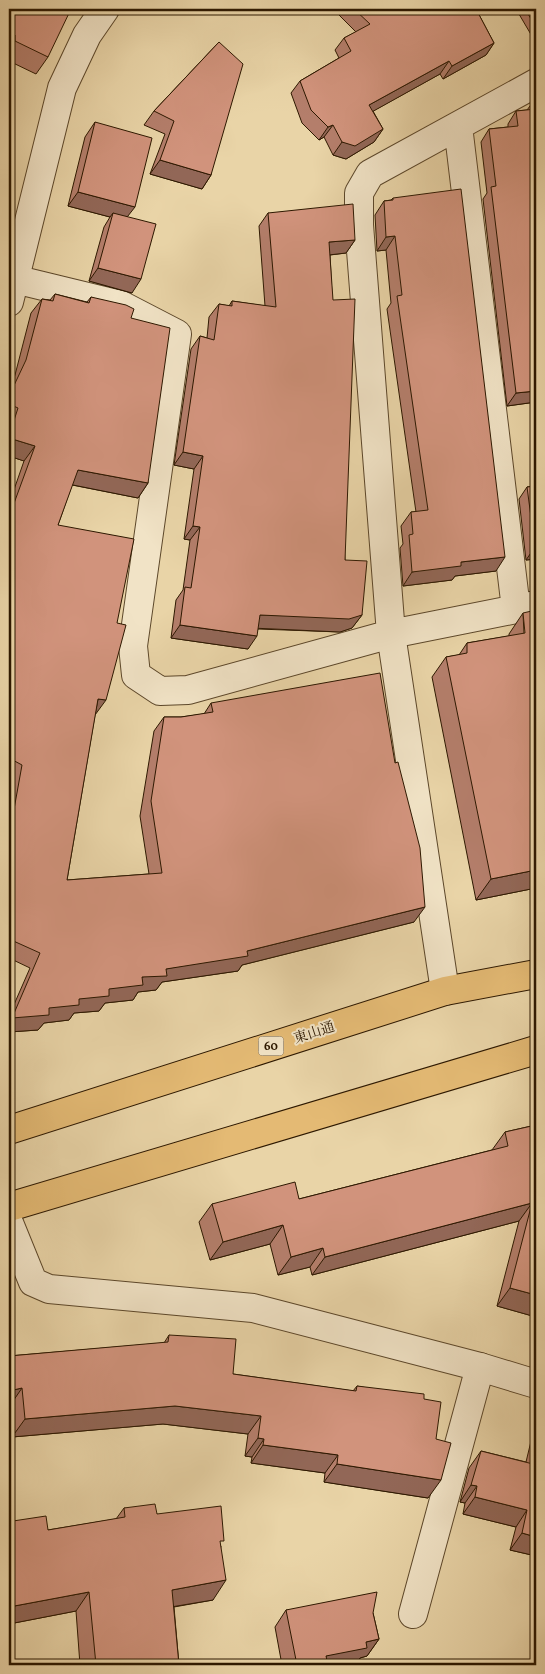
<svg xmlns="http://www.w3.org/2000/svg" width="545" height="1674" viewBox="0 0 545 1674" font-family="Vollkorn,'Noto Serif JP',serif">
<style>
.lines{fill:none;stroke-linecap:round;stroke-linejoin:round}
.minor-casing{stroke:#5c472a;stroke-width:30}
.tertiary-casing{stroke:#5c472a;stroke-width:30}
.primary-casing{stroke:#2d1800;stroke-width:30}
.minor{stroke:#f1e3c6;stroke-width:28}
.tertiary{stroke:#f1e3c6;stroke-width:28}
.primary{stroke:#e4ba74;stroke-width:28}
.wall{fill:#b47e6b;stroke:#2d1800}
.shaded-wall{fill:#926757;stroke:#2d1800}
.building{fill:#d1937c;stroke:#2d1800}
.labels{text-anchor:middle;stroke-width:4;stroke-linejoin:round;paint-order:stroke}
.shield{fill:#f1e3c6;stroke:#68553b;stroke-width:1}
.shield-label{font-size:12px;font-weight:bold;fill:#2d1800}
.street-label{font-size:14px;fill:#2d1800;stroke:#f1e3c6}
</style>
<rect width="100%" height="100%" fill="#e9d4a7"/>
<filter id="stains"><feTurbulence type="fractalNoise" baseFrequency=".004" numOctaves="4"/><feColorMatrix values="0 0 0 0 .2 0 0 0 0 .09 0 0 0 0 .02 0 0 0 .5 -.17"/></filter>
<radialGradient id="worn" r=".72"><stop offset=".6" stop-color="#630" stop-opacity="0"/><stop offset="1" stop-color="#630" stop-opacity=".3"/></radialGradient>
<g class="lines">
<defs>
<path id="minor" d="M458 126 516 609
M14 279 121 305 177 334 133 646 136 675 160 691 188 690 391 634 536 605
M9 302 62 88 87 35 105 9
M445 991 391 634 359 225V193L370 174 536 83
M9 1223 33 1282 49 1289 253 1308 480 1367 413 1614"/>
<path id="tertiary" d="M480 1367 536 1384"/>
<path id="primary" d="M9 1130 445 991 536 974
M9 1207 536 1050"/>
</defs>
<use href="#minor" class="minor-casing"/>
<use href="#tertiary" class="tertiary-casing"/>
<use href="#primary" class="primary-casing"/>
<use href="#minor" class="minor"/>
<use href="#tertiary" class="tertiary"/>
<use href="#primary" class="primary"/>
</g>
<path class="wall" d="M9 9 48 57 36 74 9 61Z
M333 9H476L494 43 486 55 443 79 440 74 373 111 383 129 374 142 346 159 333 155 324 137 319 140 302 123 291 93 300 81 339 58 335 50 344 38 356 32Z
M516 9H536V43Z
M219 42 211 175 202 189 150 174 165 134 144 125 154 111Z
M536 98V402L507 406 483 199 487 193 481 142 489 129 508 127V124L516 111 527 110Z
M95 122 127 217 132 293 89 281 104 227 110 217 68 206 85 137Z
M393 198 496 571 455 576 452 580 403 586 400 548 403 544 401 526 411 512H416L387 309 391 303 386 250 377 251 375 215 384 201 391 200Z
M268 213 355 240 346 253 330 255 345 560 362 615 352 628 340 632 258 629 248 649 171 638 176 600 183 590 190 540 184 539 194 469 174 465 191 349 200 336 207 338 209 317 219 304 229 306 232 301 265 306 259 226Z
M55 294 87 302 91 297 131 318 148 483 138 498 72 485 58 525 95 715 67 880 149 874 140 816 154 731 164 717H181L204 714 211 703 414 922 242 965 238 971 162 982 156 990 138 992 133 1000 105 1003 99 1011 74 1013 69 1020 44 1023 38 1030 9 1032V1016L30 968 9 958V795L11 779 9 778V504L24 461 9 456V389L15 375 31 313 42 299 50 300Z
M536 486V559L526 560 519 499 527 487Z
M523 613 536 888 476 900 432 677 446 657 459 655 467 643 509 636V634Z
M536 1125V1317L497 1306 519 1221 312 1275 310 1267 278 1275 270 1244 210 1260 199 1222 212 1204 299 1199 492 1150 505 1132Z
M169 1335 233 1374 353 1391 357 1386 424 1399 428 1498 324 1482 325 1473 251 1463 252 1457 245 1456 248 1434 163 1424 12 1437 9 1407V1356L164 1343Z
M536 1430V1556L510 1550 516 1527 463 1514 465 1503 460 1502 469 1468 481 1451 526 1462 532 1437Z
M124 1508 157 1514 221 1546 213 1600 174 1607 179 1665H80L76 1611 9 1624V1527L13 1521 48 1530 116 1519Z
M286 1610 373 1613 379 1639 367 1656 360 1658 355 1665H282L275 1627Z"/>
<path class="shaded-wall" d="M9 33 15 35 9 43Z
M494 43 486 55 443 79 452 66Z
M449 61 440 74 361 118 369 105Z
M333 125 324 137 319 140 328 127Z
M383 129 374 142 346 159 333 155 342 142Z
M160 160 211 175 202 189 150 174Z
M78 192 135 207 124 221 113 213 110 217 68 206Z
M395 236 386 250 377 251 386 237Z
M355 240 346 253 320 256 329 242Z
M98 268 141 279 132 293 89 281Z
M536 391V402L507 406 516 393Z
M9 438 35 446 24 461 9 456Z
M183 452 203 456 194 469 174 465Z
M78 470 148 483 138 498 68 484Z
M193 526 200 527 190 540 184 539Z
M535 547H536V559L526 560Z
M505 557 496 571 455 576 452 580 403 586 412 572 461 562Z
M260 615H362L352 628 340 632 251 628Z
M180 625 257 636 248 649 171 638Z
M98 699 106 700 95 715Z
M536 870V888L476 900 491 879Z
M425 907 414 922 242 965 238 971 162 982 156 990 138 992 133 1000 105 1003 99 1011 74 1013 69 1020 44 1023 38 1030 9 1032V1022L12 1018 79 999 166 969 247 951Z
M532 1203 519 1221 312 1275 325 1257Z
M283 1225 270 1244 210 1260 223 1242Z
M323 1248 310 1267 278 1275 291 1257Z
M510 1288 536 1295V1317L497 1306Z
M22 1388 9 1407V1391Z
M175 1406 261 1416 248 1434 163 1424 12 1437 25 1419Z
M258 1438 264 1439 252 1457 245 1456Z
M263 1445 338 1455 325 1473 251 1463Z
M337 1464 441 1480 428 1498 324 1482Z
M471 1485 477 1486 465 1503 460 1502Z
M475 1497 527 1510 516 1527 463 1514Z
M522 1533 536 1537V1556L510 1550Z
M226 1580 213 1600 159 1609 172 1590Z
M89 1592 76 1611 9 1624V1607Z
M379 1639 367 1656 360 1658 355 1665H320L326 1656 366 1642Z"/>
<path class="building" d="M9 9H71L48 57 15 41V35L9 33Z
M354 9H476L494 43 452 66 449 61 369 105 383 129 355 146 342 142 333 125 328 127 311 110 300 81 351 51 344 38 370 24Z
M525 9H536V27Z
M219 42 243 64 211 175 160 160 174 121 154 111Z
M536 109V391L516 393 491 187 496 186 489 129 518 126 516 111Z
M95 122 152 138 135 207 78 192Z
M461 189 505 557 461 562V566L412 572 409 535 413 534 411 512 428 510 397 296 402 295 395 236 386 237 384 201 393 200V198Z
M353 204 355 240 329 242 333 300 355 299 345 560 367 561 362 615 349 619 260 615 257 636 180 625 185 587 191 588 200 527 193 526 203 456 183 452 200 336 214 340 219 304 232 306V301L276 307 268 213Z
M113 213 156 224 141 279 98 268Z
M55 294 89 303 91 297 126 305 134 309 131 318 170 328 148 483 78 470 58 525 134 539 117 623 126 625 106 700 98 699 67 880 162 873 151 801 164 717H181L213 712 211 703 380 673 395 763 398 762 420 848 425 907 247 951 248 956 166 969 167 976 142 977 143 985 109 989V996L79 999V1005L49 1008V1015L12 1018 40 953 9 939V836V837L22 765 9 758V517L35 446 9 438V436L18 408 9 404V396L26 360 42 299 53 301Z
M536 486V547H535L527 487Z
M536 610V870L491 879 446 657 467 653V643L525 633 523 613Z
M536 1125V1295L510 1288 532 1203 325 1257 323 1248 291 1257 283 1225 223 1242 212 1204 295 1182 299 1199 508 1146 505 1132Z
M169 1335 236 1339 233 1374 356 1391 357 1386 424 1394V1399L441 1402 436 1439 451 1443 441 1480 337 1464 338 1455 263 1445 264 1439 258 1438 261 1416 175 1406 25 1419 22 1388 9 1391V1356L168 1342Z
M481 1451 533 1464 536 1451V1537L522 1533 527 1510 475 1497 477 1486 471 1485Z
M155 1504 157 1514 221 1506 224 1541H220L226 1580 172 1590 179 1665H96L89 1592 9 1607V1533L14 1532 13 1521 46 1516 48 1530 125 1517 124 1508Z
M377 1592 373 1613 379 1639 366 1642 367 1648 326 1656 328 1665H297L286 1610Z"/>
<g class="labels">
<rect class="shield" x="258.5" y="1036.5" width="25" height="19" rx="4"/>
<g class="shield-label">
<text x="271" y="1050">60</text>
</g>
<g class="street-label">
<text transform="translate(314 1032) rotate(-18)" y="5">東山通</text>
</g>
</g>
<rect width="545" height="1674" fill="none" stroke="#e9d4a7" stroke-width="30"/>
<rect x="10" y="10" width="525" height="1654" fill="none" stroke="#2d1800" stroke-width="2.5"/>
<rect x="15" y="15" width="515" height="1644" fill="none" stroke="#2d1800"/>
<rect width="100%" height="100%" filter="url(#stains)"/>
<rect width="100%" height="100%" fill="url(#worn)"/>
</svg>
